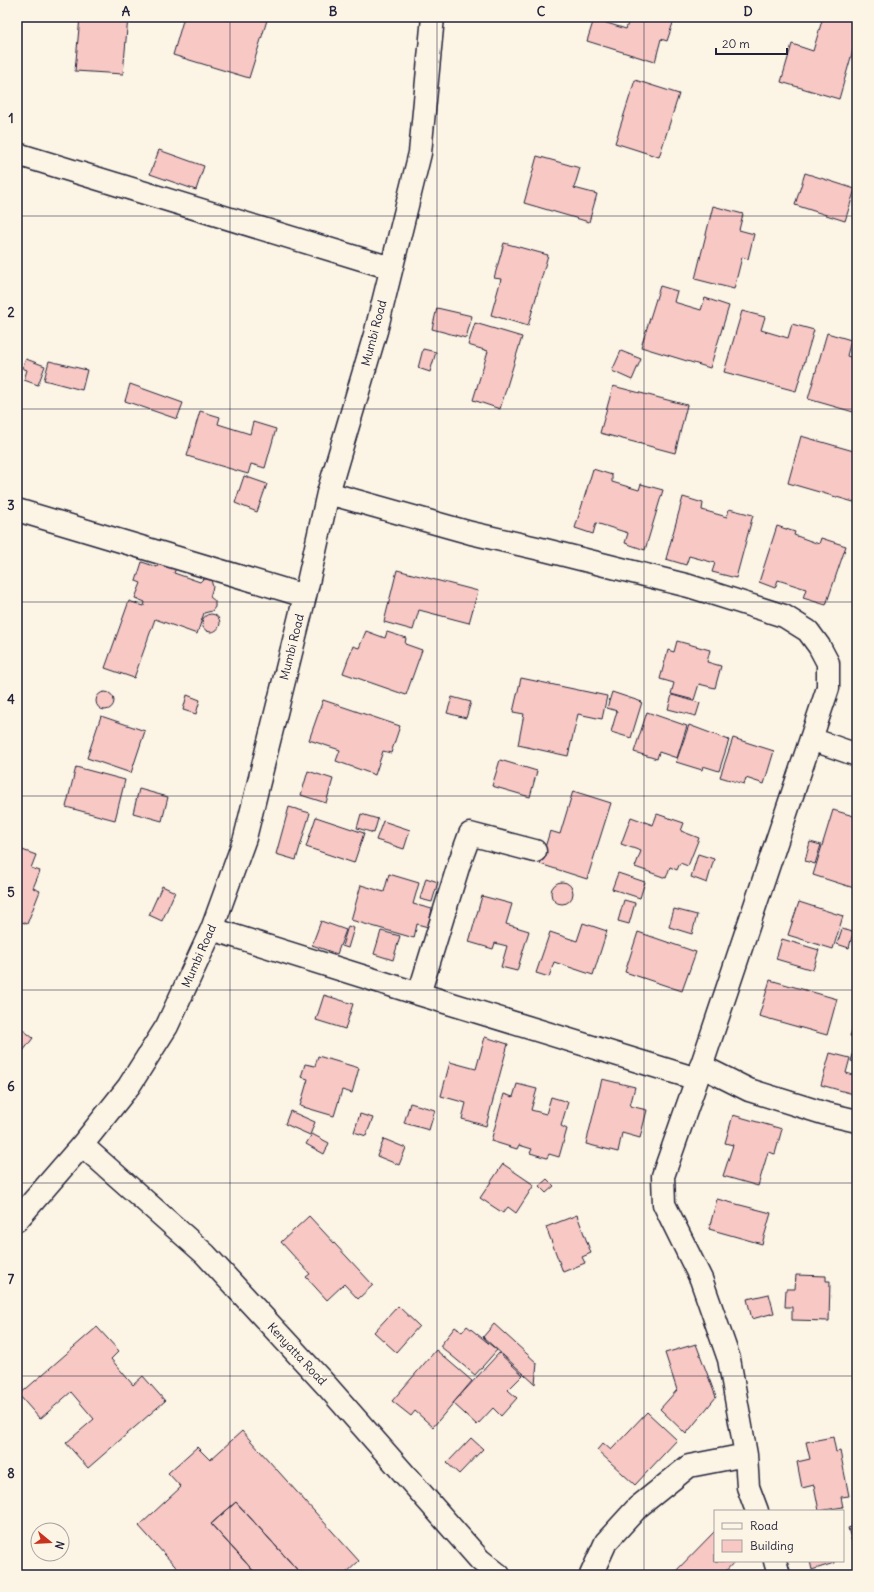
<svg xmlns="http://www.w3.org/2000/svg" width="874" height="1592" viewBox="0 0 874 1592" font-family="Delius,sans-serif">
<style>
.building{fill:#f8c8c4;stroke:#22223b}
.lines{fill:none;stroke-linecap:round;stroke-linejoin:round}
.minor-casing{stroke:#22223b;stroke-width:25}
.minor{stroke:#fcf5e5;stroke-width:22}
.grid{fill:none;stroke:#22223b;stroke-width:1;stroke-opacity:0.55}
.labels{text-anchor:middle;stroke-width:3.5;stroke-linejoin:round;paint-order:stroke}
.street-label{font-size:12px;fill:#22223b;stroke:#fcf5e5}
.neatline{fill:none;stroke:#22223b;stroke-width:1.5}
.grid-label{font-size:13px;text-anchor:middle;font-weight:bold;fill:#22223b}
</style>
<rect width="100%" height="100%" fill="#fcf5e5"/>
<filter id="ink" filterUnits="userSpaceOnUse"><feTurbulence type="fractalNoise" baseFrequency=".025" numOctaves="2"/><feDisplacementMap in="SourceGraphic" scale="8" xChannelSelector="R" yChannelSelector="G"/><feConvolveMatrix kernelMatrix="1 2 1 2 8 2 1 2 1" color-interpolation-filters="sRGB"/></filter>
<g filter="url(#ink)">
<path class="building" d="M80 17H128L123 74 75 71Z
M184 17H268L249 78 173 55Z
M630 17H675L667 41 661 39 655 62 587 41 594 19 626 29Z
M823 17H857V36L839 99 781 82 792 44 813 51Z
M635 80 679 94 659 157 615 143Z
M159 150 204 166 196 190 150 174Z
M537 156 580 168 574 188 597 194 589 222 524 203Z
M805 173 855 189 845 221 795 205Z
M713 206 743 214 739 230 754 234 748 259 742 257 734 289 695 279Z
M504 243 548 255 528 326 491 315 501 279 494 278Z
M660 286 677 291 674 302 701 310 705 298 729 306 710 368 641 347Z
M437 308 472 316 466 338 432 329Z
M742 311 765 317 761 330 788 338 792 324 814 330 796 391 724 372Z
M475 323 522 337 500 409 473 400 488 351 468 345Z
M827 333 851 340 847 356 857 359V413L808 399Z
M423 349 436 352 430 372 418 368Z
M621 351 641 359 632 380 612 371Z
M26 359 45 366 38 385 24 380 27 370 22 368Z
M49 361 87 370 82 390 44 380Z
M130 384 183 403 177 419 125 401Z
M613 386 687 405 675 453 600 433Z
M200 411 220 417 218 424 250 434 253 422 276 429 265 468 251 464 248 474 187 456Z
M801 436 857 452V503L788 483Z
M593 469 612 475V482L639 490 641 484 663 490 645 550 625 543 628 533 596 523 593 534 575 528Z
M244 476 267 484 257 512 235 503Z
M683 497 703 503 702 510 727 517 729 509 753 515 736 578 712 572 715 563 689 556 686 565 666 559Z
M777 526 795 532 794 535 819 544 821 538 846 546 826 605 803 598 806 589 778 580 775 588 759 582Z
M142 562 157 567 159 562 176 568 174 573 200 582 203 579H207L211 580 213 587 210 597 215 601V607L212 611 204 613 197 634 155 619 134 678 105 668 129 601 144 606 145 602 135 598 141 583 136 581Z
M397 570 478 591 469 623 419 610 413 630 384 622Z
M202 623a9 9 0 1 1 18 0a9 9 0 1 1-18 0Z
M366 631 385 638 387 632 406 638 405 644 422 650 406 695 343 673 353 646 359 648Z
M677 641 710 650 707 662 721 666 715 688 699 684 694 700 671 694 674 683 660 679 668 650 674 652Z
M521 678 607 696 602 719 578 714 568 756 518 745 524 714 513 712Z
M612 692 642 702 631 738 611 732 617 711 607 708Z
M96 701a9 9 0 1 1 18 0a9 9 0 1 1-18 0Z
M187 695 200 700 196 714 183 710Z
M672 695 700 703 696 716 668 709Z
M452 697 471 702 466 718 447 713Z
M323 700 400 726 391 753 383 751 375 775 336 761 340 750 309 740Z
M647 712 687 726 677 758 659 752 657 759 634 752Z
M101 716 145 731 131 773 87 758Z
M689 725 729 740 719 771 703 766 702 770 676 762Z
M733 738 774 751 764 784 746 778 744 784 720 777Z
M500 760 537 771 530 797 492 786Z
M76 767 125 780 115 820 66 807Z
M308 771 333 779 326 803 301 795Z
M139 789 168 797 162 821 133 813Z
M573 791 611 803 587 879 540 864 550 831 560 834Z
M289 807 310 813 296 860 276 854Z
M833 810 857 817V889L813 875Z
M361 814 378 819 374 833 357 828Z
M657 814 684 823 681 831 699 838 688 866 680 863 677 870 670 867 666 878 635 867 641 851 621 844 631 817 653 825Z
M316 817 364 833 354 863 306 847Z
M383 821 410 830 404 849 376 840Z
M810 842 821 845 815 864 805 861Z
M17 848 36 855 31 868 40 871 33 888 40 891 27 924 17 920Z
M698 854 714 859 707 883 691 877Z
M618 873 645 882 640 898 612 889Z
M389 874 419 883 413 904 432 909 428 927 417 924 414 938 351 920 361 885 384 892Z
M426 878 438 882 432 902 420 899Z
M551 893a11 11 0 1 1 22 0a11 11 0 1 1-22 0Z
M162 886 175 892 162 921 149 915Z
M482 896 512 904 506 924 529 931 517 971 501 967 507 946 495 943 493 949 469 942Z
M624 900 635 903 629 924 618 921Z
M799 902 843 916 833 949 788 935Z
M674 909 697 915 692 934 669 927Z
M321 921 346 930 337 954 312 945Z
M583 923 607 931 593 975 554 962 549 977 536 973 550 932 577 941Z
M348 926 354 928 348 948 342 946Z
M842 929 853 932 849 948 837 944Z
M381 931 400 936 393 960 374 954Z
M638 932 696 952 682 991 625 972Z
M782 939 819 950 813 970 776 959Z
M770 980 837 999 827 1035 759 1016Z
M324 995 353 1004 345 1029 316 1020Z
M857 1016V1038L850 1036Z
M17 1025 33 1038 17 1059Z
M485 1037 508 1044 486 1126 462 1119 466 1103 441 1096 450 1062 476 1069Z
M857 1042V1063L851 1061Z
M830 1053 850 1058 846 1073 857 1076V1095L821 1085Z
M318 1056 359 1068 352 1093 342 1090 334 1116 300 1106 308 1079 301 1077 305 1064 315 1066Z
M602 1079 635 1087 630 1106 647 1110 640 1138 622 1133 618 1152 586 1144Z
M517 1084 537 1089 531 1110 546 1114 551 1097 568 1102 561 1126 567 1129 559 1157 549 1154 547 1158 530 1153 532 1149 519 1145 517 1149 491 1141 504 1094 513 1097Z
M410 1103 435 1110 429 1130 404 1123Z
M290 1111 315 1122 310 1135 285 1124Z
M360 1114 373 1118 366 1136 354 1132Z
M733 1115 782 1129 775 1154 768 1152 758 1186 723 1176 733 1145 725 1143Z
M312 1134 329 1143 324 1154 306 1144Z
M384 1139 406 1148 399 1165 377 1156Z
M503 1164 534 1185 516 1213 508 1207 503 1213 480 1198Z
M547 1179 554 1186 546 1193 539 1186Z
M717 1199 771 1213 762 1244 709 1229Z
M577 1215 591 1253 582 1257 585 1263 563 1272 546 1227Z
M309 1216 373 1285 358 1299 344 1284 327 1300 306 1277 310 1274 281 1242Z
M796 1275 826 1276V1281H830L829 1321 792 1320V1307H785L786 1289H795Z
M769 1294 774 1313 752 1319 747 1299Z
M398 1306 419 1326 396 1352 374 1332Z
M494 1324 537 1363 535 1384 483 1337Z
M467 1326 497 1350 475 1375 440 1346 455 1327 462 1332Z
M97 1327 119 1351 111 1359 133 1385 143 1376 165 1401 88 1468 66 1443 94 1419 71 1392 40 1419 19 1395Z
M696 1344 716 1397 686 1434 660 1409 677 1390 665 1353Z
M436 1350 472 1381 433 1427 415 1411 411 1416 392 1401Z
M499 1353 523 1375 508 1390 517 1398 501 1416 493 1408 477 1425 453 1403Z
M647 1412 677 1440 635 1485 597 1450 603 1443 611 1450Z
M242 1431 359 1561 344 1575H302L236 1502 211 1524 257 1575H183L139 1526 181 1487 168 1473 197 1447 210 1460Z
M833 1437 836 1452 840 1451 849 1496 841 1497 843 1507 819 1511 814 1485 802 1488 797 1462 810 1459 806 1442Z
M471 1438 483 1449 459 1474 447 1463Z
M236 1502 302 1575H257L211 1524Z
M857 1525V1560L848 1528Z
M715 1531V1561H735L722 1575H672Z
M810 1561H834V1563L812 1570Z"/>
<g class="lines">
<defs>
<path id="minor" d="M17 154 391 268
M17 510 305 596
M811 739 857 755
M212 929 419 994 697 1079 828 688V663L819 646 808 631 784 616 689 586 545 550 471 533 328 493
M419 994 459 864 470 834 535 851
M701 1066 749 1090 823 1113 857 1121
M697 1079 663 1176 664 1204 701 1279 729 1359 746 1455 748 1487 757 1511
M82 1145 205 1254 327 1386 480 1560 499 1575
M17 1220 82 1145 129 1086 167 1026 212 929 245 838 305 596 328 493 376 331 420 153 433 17
M775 1561 779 1575
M591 1575 606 1542 638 1507 689 1466 746 1455"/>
</defs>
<use href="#minor" class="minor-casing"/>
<use href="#minor" class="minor"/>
</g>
</g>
<path class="grid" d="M230 17V1575M437 17V1575M644 17V1575M17 216H857M17 409H857M17 602H857M17 796H857M17 990H857M17 1183H857M17 1376H857"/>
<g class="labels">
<g class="street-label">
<text transform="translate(374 333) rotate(-75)" y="4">Mumbi Road</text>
<text transform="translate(292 647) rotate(-76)" y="4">Mumbi Road</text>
<text transform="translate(199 956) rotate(-66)" y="4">Mumbi Road</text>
<text transform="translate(297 1354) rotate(47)" y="4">Kenyatta Road</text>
</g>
</g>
<rect width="874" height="1592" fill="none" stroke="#fcf5e5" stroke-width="44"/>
<rect x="714" y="1510" width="130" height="52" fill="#fcf5e5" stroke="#a5a1a1"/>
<rect x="722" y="1523" width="20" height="6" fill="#fcf5e5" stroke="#a5a1a1"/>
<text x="750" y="1530" font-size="12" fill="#22223b">Road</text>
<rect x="722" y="1540" width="20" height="12" fill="#f8c8c4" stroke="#a5a1a1"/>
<text x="750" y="1550" font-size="12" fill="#22223b">Building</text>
<g transform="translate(50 1542) rotate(108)"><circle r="19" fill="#fcf5e5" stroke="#a5a1a1"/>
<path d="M0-3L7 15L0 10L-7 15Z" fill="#c8321e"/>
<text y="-6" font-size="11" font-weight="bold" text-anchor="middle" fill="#22223b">N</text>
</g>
<path d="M716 48v6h71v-6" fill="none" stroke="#22223b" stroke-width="2"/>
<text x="722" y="48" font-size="12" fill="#22223b" stroke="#fcf5e5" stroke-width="3" paint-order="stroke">20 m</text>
<rect x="22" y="22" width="830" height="1548" class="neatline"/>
<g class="grid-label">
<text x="126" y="16">A</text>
<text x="333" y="16">B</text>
<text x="541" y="16">C</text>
<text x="748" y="16">D</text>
<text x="11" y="123">1</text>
<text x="11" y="317">2</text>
<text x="11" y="510">3</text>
<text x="11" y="704">4</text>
<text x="11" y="897">5</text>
<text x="11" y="1091">6</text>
<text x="11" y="1284">7</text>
<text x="11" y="1478">8</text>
</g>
</svg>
